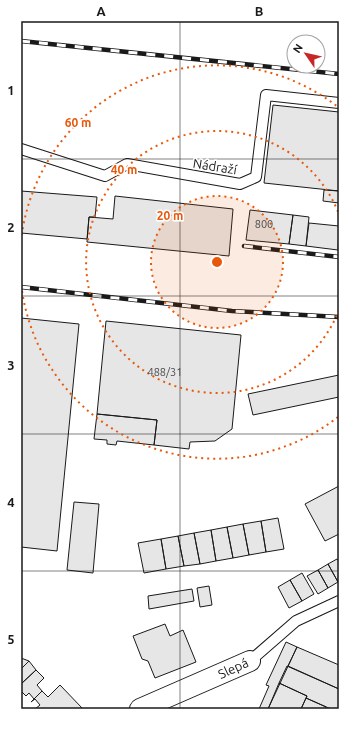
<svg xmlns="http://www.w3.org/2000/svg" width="360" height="730" viewBox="0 0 360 730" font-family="Ubuntu,sans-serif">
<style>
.building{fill:#e6e6e6;stroke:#1a1a1a}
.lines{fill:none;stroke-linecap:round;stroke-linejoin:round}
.lane-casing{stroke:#1a1a1a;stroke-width:12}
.street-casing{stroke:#1a1a1a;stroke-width:22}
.lane{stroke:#fff;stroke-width:10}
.street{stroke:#fff;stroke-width:20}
.rail-casing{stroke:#1a1a1a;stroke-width:4.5}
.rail{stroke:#fff;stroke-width:3;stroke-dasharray:9;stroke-linecap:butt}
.grid{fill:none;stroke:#1a1a1a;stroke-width:1;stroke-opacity:0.55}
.ring{fill:none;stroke:#e8590c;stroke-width:2;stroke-dasharray:2 4}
.labels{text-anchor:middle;stroke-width:3;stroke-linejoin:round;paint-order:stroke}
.number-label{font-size:11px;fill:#4d4d4d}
.street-label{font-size:13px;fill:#1a1a1a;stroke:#fff}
.centre{fill:#e8590c;stroke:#fff;stroke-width:2}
.ring-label{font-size:12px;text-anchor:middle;font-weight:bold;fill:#e8590c;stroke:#fff;stroke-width:3;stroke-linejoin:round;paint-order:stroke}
.neatline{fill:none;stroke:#1a1a1a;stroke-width:1.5}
.grid-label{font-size:13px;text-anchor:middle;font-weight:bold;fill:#1a1a1a}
</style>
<rect width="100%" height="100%" fill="#fff"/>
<path class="building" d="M273 105 339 112V191L264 183Z
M324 190 339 191V203L323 201Z
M21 191 97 197 95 217H89L87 239 21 233Z
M115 196 233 209 229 256 87 242 89 217 113 219Z
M250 210 293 215 289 244 246 240Z
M293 215 309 217 306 246 289 244Z
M309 223 339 226 338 250 306 246Z
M21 318 79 324 57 551 21 547Z
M106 321 241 335 232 429 215 441 190 442 189 449 154 445 157 420 97 414Z
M339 375V397L253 415 248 394Z
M97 414 157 420 154 445 117 441 116 445 107 444V440L94 439Z
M339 486V534L325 541 305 504Z
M74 502 99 504 93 573 67 570Z
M278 518 284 549 266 552 261 521Z
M261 521 266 552 249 555 243 524Z
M243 524 249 555 233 558 227 527Z
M227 527 233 558 216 561 211 530Z
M211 530 216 561 200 564 194 533Z
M194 533 200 564 184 566 178 536Z
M178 536 184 566 166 569 161 539Z
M161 539 166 569 144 573 138 543Z
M337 559 339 562 338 582 328 564Z
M328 564 338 582 328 588 318 570Z
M318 570 328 588 318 594 307 576Z
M302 573 314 594 302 601 290 580Z
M290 580 302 601 289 608 278 587Z
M209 586 212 605 200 607 197 588Z
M192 589 194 601 149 609 148 596Z
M165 624 170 636 183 630 196 662 155 678 148 661 142 659 133 636Z
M286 642 297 647 268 709H259L269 686 266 685Z
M297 647 339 665V689L288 666Z
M21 658 29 661 21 669Z
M29 661 36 670 21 684V669Z
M287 666 339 689V709H331L306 698 307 696 279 683Z
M36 670 44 678 37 685 42 691 34 699 29 693 26 696 21 691V684Z
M279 683 307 696 301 709H268Z
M60 685 83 709H35L40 705 35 699 31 702 42 691 48 697Z
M306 698 326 707 325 709H301Z"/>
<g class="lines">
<defs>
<path id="lane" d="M21 149 105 176 127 164 240 184 256 177 266 95 339 103
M250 661 296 621 339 601"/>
<path id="street" d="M140 709 250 661"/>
</defs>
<use href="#lane" class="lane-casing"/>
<use href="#street" class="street-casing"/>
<use href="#lane" class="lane"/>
<use href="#street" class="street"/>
<defs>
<path id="rail" d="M21 41 339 74
M244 246 339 257
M21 287 232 311 339 317"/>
</defs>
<use href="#rail" class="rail-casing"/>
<use href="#rail" class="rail"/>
</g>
<path class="grid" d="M180 21V709M21 159H339M21 296H339M21 434H339M21 571H339"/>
<circle cx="217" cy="262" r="66" fill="#e8590c" fill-opacity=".12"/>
<g class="ring">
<circle cx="217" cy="262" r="66"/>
<path d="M339 310A131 131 0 1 1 339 214"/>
<path d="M338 417A197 197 0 0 1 21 283M21 241A197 197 0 0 1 338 107"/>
</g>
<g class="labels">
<g class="number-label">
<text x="264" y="228">800</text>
<text x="165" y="376">488/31</text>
</g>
<g class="street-label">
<text transform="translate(215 166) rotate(9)" y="5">Nádraží</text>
<text transform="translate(233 668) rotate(-25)" y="5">Slepá</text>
</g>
</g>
<circle cx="217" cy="262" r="6" class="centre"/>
<g class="ring-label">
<text x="78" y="127">60 m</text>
<text x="124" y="174">40 m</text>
<text x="170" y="220">20 m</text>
</g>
<rect width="360" height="730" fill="none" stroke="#ffffff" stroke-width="44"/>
<g transform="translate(306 54) rotate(304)"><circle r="19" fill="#ffffff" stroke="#a3a3a3"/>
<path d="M0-3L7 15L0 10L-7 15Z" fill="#c62828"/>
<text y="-6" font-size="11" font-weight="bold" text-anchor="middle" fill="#1a1a1a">N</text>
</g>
<rect x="22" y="22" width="316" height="686" class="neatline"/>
<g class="grid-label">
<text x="101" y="16">A</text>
<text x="259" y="16">B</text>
<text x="11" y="95">1</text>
<text x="11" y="232">2</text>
<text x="11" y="370">3</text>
<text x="11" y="507">4</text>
<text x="11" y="644">5</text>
</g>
</svg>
